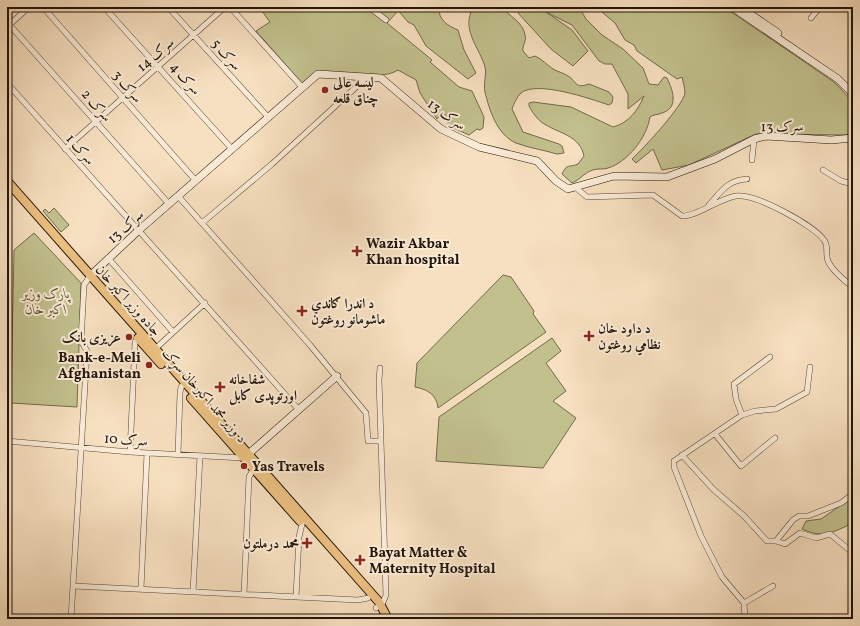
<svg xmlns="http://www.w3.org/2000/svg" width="860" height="626" viewBox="0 0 860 626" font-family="Vollkorn,Amiri,serif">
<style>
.green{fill:#c2c18e;stroke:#726a4b}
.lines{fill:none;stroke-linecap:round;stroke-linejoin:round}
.street-casing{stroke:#574636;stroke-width:6}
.secondary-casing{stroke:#221308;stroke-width:8}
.primary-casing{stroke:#221308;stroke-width:10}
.street{stroke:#faebd6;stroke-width:5}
.secondary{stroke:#faebd6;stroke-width:7}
.primary{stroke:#ecc080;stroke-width:8}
.poi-dot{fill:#8f2418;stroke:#faebd6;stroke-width:1.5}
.labels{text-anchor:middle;stroke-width:4;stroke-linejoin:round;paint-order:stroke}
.street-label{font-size:14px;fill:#221308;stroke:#faebd6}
.poi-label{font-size:14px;font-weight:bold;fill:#221308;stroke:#faebd6;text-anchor:start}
.park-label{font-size:14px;font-style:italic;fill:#5a5037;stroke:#faebd6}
</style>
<rect width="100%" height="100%" fill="#f7e0c0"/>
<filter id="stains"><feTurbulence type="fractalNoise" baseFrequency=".005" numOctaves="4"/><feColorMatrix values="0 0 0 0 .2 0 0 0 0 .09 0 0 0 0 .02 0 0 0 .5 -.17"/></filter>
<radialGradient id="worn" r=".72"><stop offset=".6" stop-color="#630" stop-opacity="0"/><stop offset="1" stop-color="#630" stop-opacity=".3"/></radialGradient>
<path class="green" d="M259 7H393L398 11 387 23 432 60 430 62 459 87 472 91 484 117 483 128 480 130 477 129 469 135 447 125 450 119 442 112 437 119 420 93 416 80 398 70C383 80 347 74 328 73 316 70 312 75 302 83L256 31 270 22Z
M395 7H439C438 20 448 26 458 30L464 50 476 73 468 79 426 46 414 25 408 22Z
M468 7 503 8C510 17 523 22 525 35 527 41 522 45 523 51L529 58 535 56C542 59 547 65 553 69 558 72 564 73 568 76 578 82 574 89 589 84L609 92 613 97 612 103 609 105C591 99 537 80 521 93 517 97 514 103 512 109L523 132 559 144 562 146 564 153 557 154C544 150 529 148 516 143 497 135 489 109 485 92 483 83 487 75 485 67 480 49 463 32 471 12Z
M523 7H538L544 11 541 7H579L586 19 602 35 623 49 643 68 649 84 658 85 664 77 667 78C673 90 679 108 662 113 658 115 654 114 650 117 647 137 628 162 608 168 604 170 598 168 593 170 585 172 580 180 572 183L562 174C567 163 569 168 578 164L584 156C580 136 561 134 546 125 538 121 533 113 529 106V103L533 102 571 107 613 127C629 123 638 110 644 96L628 109V94L612 64H605L599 61 572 25 546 12 572 30 588 51 573 66 551 49 518 13Z
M596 7H724L834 82 853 102 850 135 756 134 689 165 662 170 653 149 636 163 632 159C643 149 683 106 685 93 685 88 683 82 682 77L677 79 637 51 634 45 625 40 615 23Z
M54 208 69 225 61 232 43 211 45 209 49 213Z
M34 233 81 283 77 407 11 403 14 250Z
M503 275 511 277 534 311 533 314 546 332 438 408C437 394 426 389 415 387L417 363Z
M552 338 561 351 546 363 566 391 553 401 576 418 543 468 436 461 439 417Z
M853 497V523C833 532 824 539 802 529L806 521 821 519Z"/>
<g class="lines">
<defs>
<path id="street" d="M43 7 196 181
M104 7 232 149
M168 7 268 117
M230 7 302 87
M369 7 386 20
M851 7 853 9
M811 18 820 7
M7 22 169 204
M8 26 29 7
M7 83 299 410
M65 149 225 7
M752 160 754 139
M823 170 841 181 853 184
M575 187 587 197 653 195 682 216C696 217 720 198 736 196 755 193 813 225 824 240 829 246 825 254 828 261 832 270 845 281 853 287
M178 196 310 345 366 413 368 441H380
M709 205C721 192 727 180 747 179
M202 223 272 164 367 77
M852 232H853
M108 258 173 332
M155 349 205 303
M742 415 736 399 734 384 770 357
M715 434 741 466 775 438
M7 441 130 452 243 458
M130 452 135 342 139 336
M178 454 180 393 181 387 185 383
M682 455 713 489 744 516 767 541H776L785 544 800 533 816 538 830 534 853 553
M776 541 793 520 799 516H808L841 503 853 494
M74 586 358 600 368 598
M141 589 147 453
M193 592 200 456
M244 594 249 477 254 468
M296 597 299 537 303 520
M744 603 773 586
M376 608 383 602 386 595 379 380 380 368
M71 619 87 351 81 341 84 285 90 276
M745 619 744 603 722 577 701 536 674 467V461L742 415 755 411 776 409 807 392 810 367"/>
<path id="secondary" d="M732 7 838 79 853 94
M740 7 778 33
M90 276 139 230 318 74 381 78 441 129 479 147 537 161 556 181 568 189 614 176 667 177 715 159 754 139 766 136 831 140 853 138
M245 457 337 376"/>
<path id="primary" d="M7 181 379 602 388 619
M138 338 161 364
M191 398 300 521"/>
</defs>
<use href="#street" class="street-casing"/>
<use href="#secondary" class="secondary-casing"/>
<use href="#primary" class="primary-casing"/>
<use href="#street" class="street"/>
<use href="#secondary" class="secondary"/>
<use href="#primary" class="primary"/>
</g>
<g class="poi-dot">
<circle cx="325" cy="90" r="4"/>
<path d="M355 245h4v4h4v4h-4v4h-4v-4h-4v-4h4z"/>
<path d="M300 305h4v4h4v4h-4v4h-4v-4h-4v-4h4z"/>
<path d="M587 330h4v4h4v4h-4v4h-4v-4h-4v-4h4z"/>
<circle cx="129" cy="337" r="4"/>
<circle cx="149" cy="365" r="4"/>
<path d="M218 381h4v4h4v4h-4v4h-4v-4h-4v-4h4z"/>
<circle cx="244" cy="466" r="4"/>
<path d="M305 537h4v4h4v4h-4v4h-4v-4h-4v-4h4z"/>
<path d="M358 554h4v4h4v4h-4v4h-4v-4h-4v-4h4z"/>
</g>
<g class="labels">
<g class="street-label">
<text transform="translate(155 54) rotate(-41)" y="5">سرک 14</text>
<text transform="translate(227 54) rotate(48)" y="5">سرک 5</text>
<text transform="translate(186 78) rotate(48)" y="5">سرک 4</text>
<text transform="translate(128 86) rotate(49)" y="5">سرک 3</text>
<text transform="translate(97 105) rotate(48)" y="5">سرک 2</text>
<text transform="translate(447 114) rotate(35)" y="5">سرک 13</text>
<text transform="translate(782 126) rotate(-1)" y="5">سرک 13</text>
<text transform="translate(81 149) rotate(48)" y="5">سرک 1</text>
<text transform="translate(125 226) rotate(-42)" y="5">سرک 13</text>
<text transform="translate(129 300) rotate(48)" y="5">جاده وزیر اکبر خان</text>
<text transform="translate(205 395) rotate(49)" y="5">د وزیر محمد اکبرخان سړک</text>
<text transform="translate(126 439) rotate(4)" y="5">سرک 10</text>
</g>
<g class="poi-label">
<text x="333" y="87">لیسه عالی<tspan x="333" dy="16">چناق قلعه</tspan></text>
<text x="366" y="248">Wazir Akbar<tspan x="366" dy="16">Khan hospital</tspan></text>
<text x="311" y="308">د اندرا ګاندي<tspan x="311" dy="16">ماشومانو روغتون</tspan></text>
<text x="598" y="333">د داود خان<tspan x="598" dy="16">نظامي روغتون</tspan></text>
<text x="121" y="342" text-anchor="end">عزیزی بانک</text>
<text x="141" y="362" text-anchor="end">Bank-e-Meli<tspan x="141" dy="16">Afghanistan</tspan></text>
<text x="229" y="384">شفاخانه<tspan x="229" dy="16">اورتوپدی کابل</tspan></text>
<text x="252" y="471">Yas Travels</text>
<text x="299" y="548" text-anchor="end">محمد درملتون</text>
<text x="369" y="557">Bayat Matter &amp;<tspan x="369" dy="16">Maternity Hospital</tspan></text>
</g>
<g class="park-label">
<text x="46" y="298">پارک وزیر<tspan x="46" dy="16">اکبر خان</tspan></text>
</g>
</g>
<rect width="860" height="626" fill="none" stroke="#f7e0c0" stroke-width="24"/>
<rect x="8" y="8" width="844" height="610" fill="none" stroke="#221308" stroke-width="2"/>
<rect x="12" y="12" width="836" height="602" fill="none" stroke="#221308"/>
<rect width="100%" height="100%" filter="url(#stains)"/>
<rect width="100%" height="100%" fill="url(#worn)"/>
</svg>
